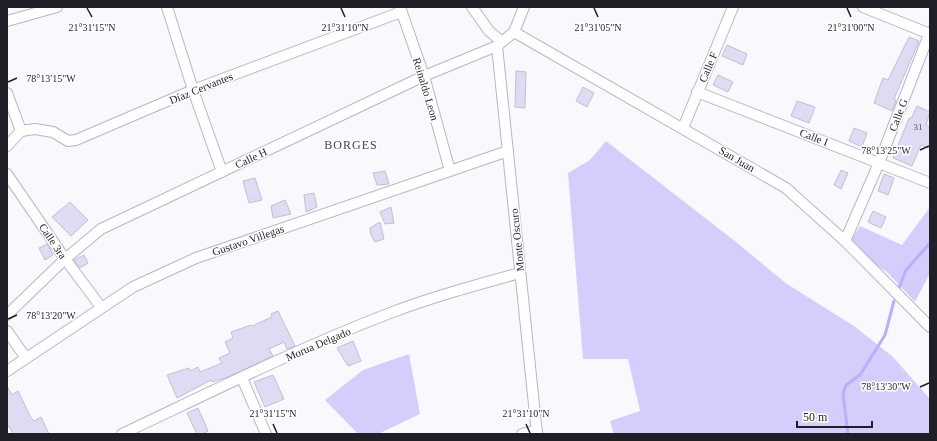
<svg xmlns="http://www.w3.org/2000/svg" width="937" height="441" viewBox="0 0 937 441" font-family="'Times New Roman',serif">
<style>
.green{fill:#d4cefd}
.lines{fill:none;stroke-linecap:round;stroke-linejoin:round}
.stream{stroke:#bbaffa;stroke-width:3}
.building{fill:#dedbf2;stroke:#c1bfd4}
.street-casing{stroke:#b7b5ca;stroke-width:12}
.street{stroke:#fff;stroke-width:10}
.ticks{fill:none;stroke:#201f27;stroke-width:1.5}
.labels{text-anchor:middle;stroke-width:3;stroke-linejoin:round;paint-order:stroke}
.number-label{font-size:9px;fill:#504e5a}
.street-label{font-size:11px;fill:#201f27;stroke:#fff}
.neighbourhood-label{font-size:12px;letter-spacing:1px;fill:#444254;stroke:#fff}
.ticks-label{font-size:10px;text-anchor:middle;fill:#201f27;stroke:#fff;stroke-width:3;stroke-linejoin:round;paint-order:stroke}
</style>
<rect width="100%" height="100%" fill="#f9f8fd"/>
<path class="green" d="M606 141 736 242 787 284 854 326 893 357 930 399V434H614L610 421 640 411 628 359H583L568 173 590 160Z
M930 207V273L915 302 887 272 869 260 851 240 860 226 902 245Z
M409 354 420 414 378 434H358L325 400 363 370Z"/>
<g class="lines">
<path class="stream" d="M898 290 906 270 930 243
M848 434 843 394 846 385 860 375 885 335 894 301"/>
</g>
<path class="building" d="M909 37 919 41 894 99 896 100 892 111 874 103 883 78 888 80Z
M727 45 747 54 743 65 722 56Z
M516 71 526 72 525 108 515 107Z
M718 75 733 82 728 92 713 85Z
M583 87 594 93 587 107 576 101Z
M797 101 815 107 809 123 791 116Z
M917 106 930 112 926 125 930 127V149L921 145 912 166 893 158 909 118 911 119Z
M854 128 867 133 862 147 849 141Z
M841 170 848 173 841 189 834 185Z
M385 171 389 184 377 185 373 173Z
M884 174 894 178 888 195 878 191Z
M255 178 262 200 249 203 243 181Z
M314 193 317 207 306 212 304 195Z
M285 200 291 214 273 218 271 206Z
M70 202 88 220 71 236 52 217Z
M391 207 394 223 385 224 380 212Z
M873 211 886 217 881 228 868 222Z
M380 222 384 239 375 242 371 235 370 228Z
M47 244 53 255 45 260 39 248Z
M84 255 88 263 80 268 74 260Z
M278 311 295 346 287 349 284 342 269 349 273 356 228 377 212 382 211 380 177 398 167 375 189 368 190 371 198 367 200 372 222 363 219 358 230 353 225 342 233 338 231 332 251 325 252 326 272 317 271 314Z
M353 341 361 361 348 366 337 348Z
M273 375 284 399 265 407 254 382Z
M7 386 12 395 18 391 31 418 34 421 41 417 49 434H13L9 426 7 427Z
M198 408 208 431 202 434H197L187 413Z"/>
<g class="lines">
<defs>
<path id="street" d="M167 7 193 90 222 172
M400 7 424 76 450 171
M472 7 489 31 501 41
M863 7 930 34
M7 21 57 7
M514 32 786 188 845 241 930 327
M514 32 524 7
M497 46 537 434
M697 92 930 183
M7 93 21 131
M683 128 733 7
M7 146 21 131 35 129 53 132 68 141 76 140 193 90 401 12
M7 174 65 259 101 307
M845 241 879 163 930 32
M7 315 65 259 101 229 424 76 497 46 514 32
M7 331 26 358
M7 371 133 287 196 258 508 151
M242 378 266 434
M122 434C211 392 299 348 390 313 432 297 476 285 520 273
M522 434 537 431"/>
</defs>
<use href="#street" class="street-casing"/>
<use href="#street" class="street"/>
</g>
<path class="ticks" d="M87 8 92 17M341 8 345 17M594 8 598 17M847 8 851 17M8 82 17 78M920 150 929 146M8 319 17 315M920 387 929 383M273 424 277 433M526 424 530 433"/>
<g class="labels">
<g class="number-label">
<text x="918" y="130">31</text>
</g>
<g class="street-label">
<text transform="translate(708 67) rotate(-67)" y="4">Calle F</text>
<text transform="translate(201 88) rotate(-22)" y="4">Díaz Cervantes</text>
<text transform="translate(426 89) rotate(73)" y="4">Reinaldo Leon</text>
<text transform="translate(898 115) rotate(-69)" y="4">Calle G</text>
<text transform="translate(814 137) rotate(21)" y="4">Calle I</text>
<text transform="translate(251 158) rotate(-25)" y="4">Calle H</text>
<text transform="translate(737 159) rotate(30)" y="4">San Juan</text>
<text transform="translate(248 240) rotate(-19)" y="4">Gustavo Villegas</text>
<text transform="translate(517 240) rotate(-96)" y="4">Monte Oscuro</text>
<text transform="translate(53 241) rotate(56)" y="4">Calle 3ra</text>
<text transform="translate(318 344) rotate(-23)" y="4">Morua Delgado</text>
</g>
<g class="neighbourhood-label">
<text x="351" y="149">BORGES</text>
</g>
</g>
<g class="ticks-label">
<text x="92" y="31">21°31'15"N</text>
<text x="345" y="31">21°31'10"N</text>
<text x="598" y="31">21°31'05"N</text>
<text x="851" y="31">21°31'00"N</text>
<text x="51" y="82">78°13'15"W</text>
<text x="886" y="154">78°13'25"W</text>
<text x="51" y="319">78°13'20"W</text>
<text x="886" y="390">78°13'30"W</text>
<text x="273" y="417">21°31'15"N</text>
<text x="526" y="417">21°31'10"N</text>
</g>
<rect width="937" height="441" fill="none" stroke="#201f27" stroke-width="16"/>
<path d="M797 421v6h75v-6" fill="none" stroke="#201f27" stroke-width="2"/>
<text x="803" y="421" font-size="12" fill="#201f27" stroke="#ffffff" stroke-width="3" paint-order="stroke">50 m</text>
</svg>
